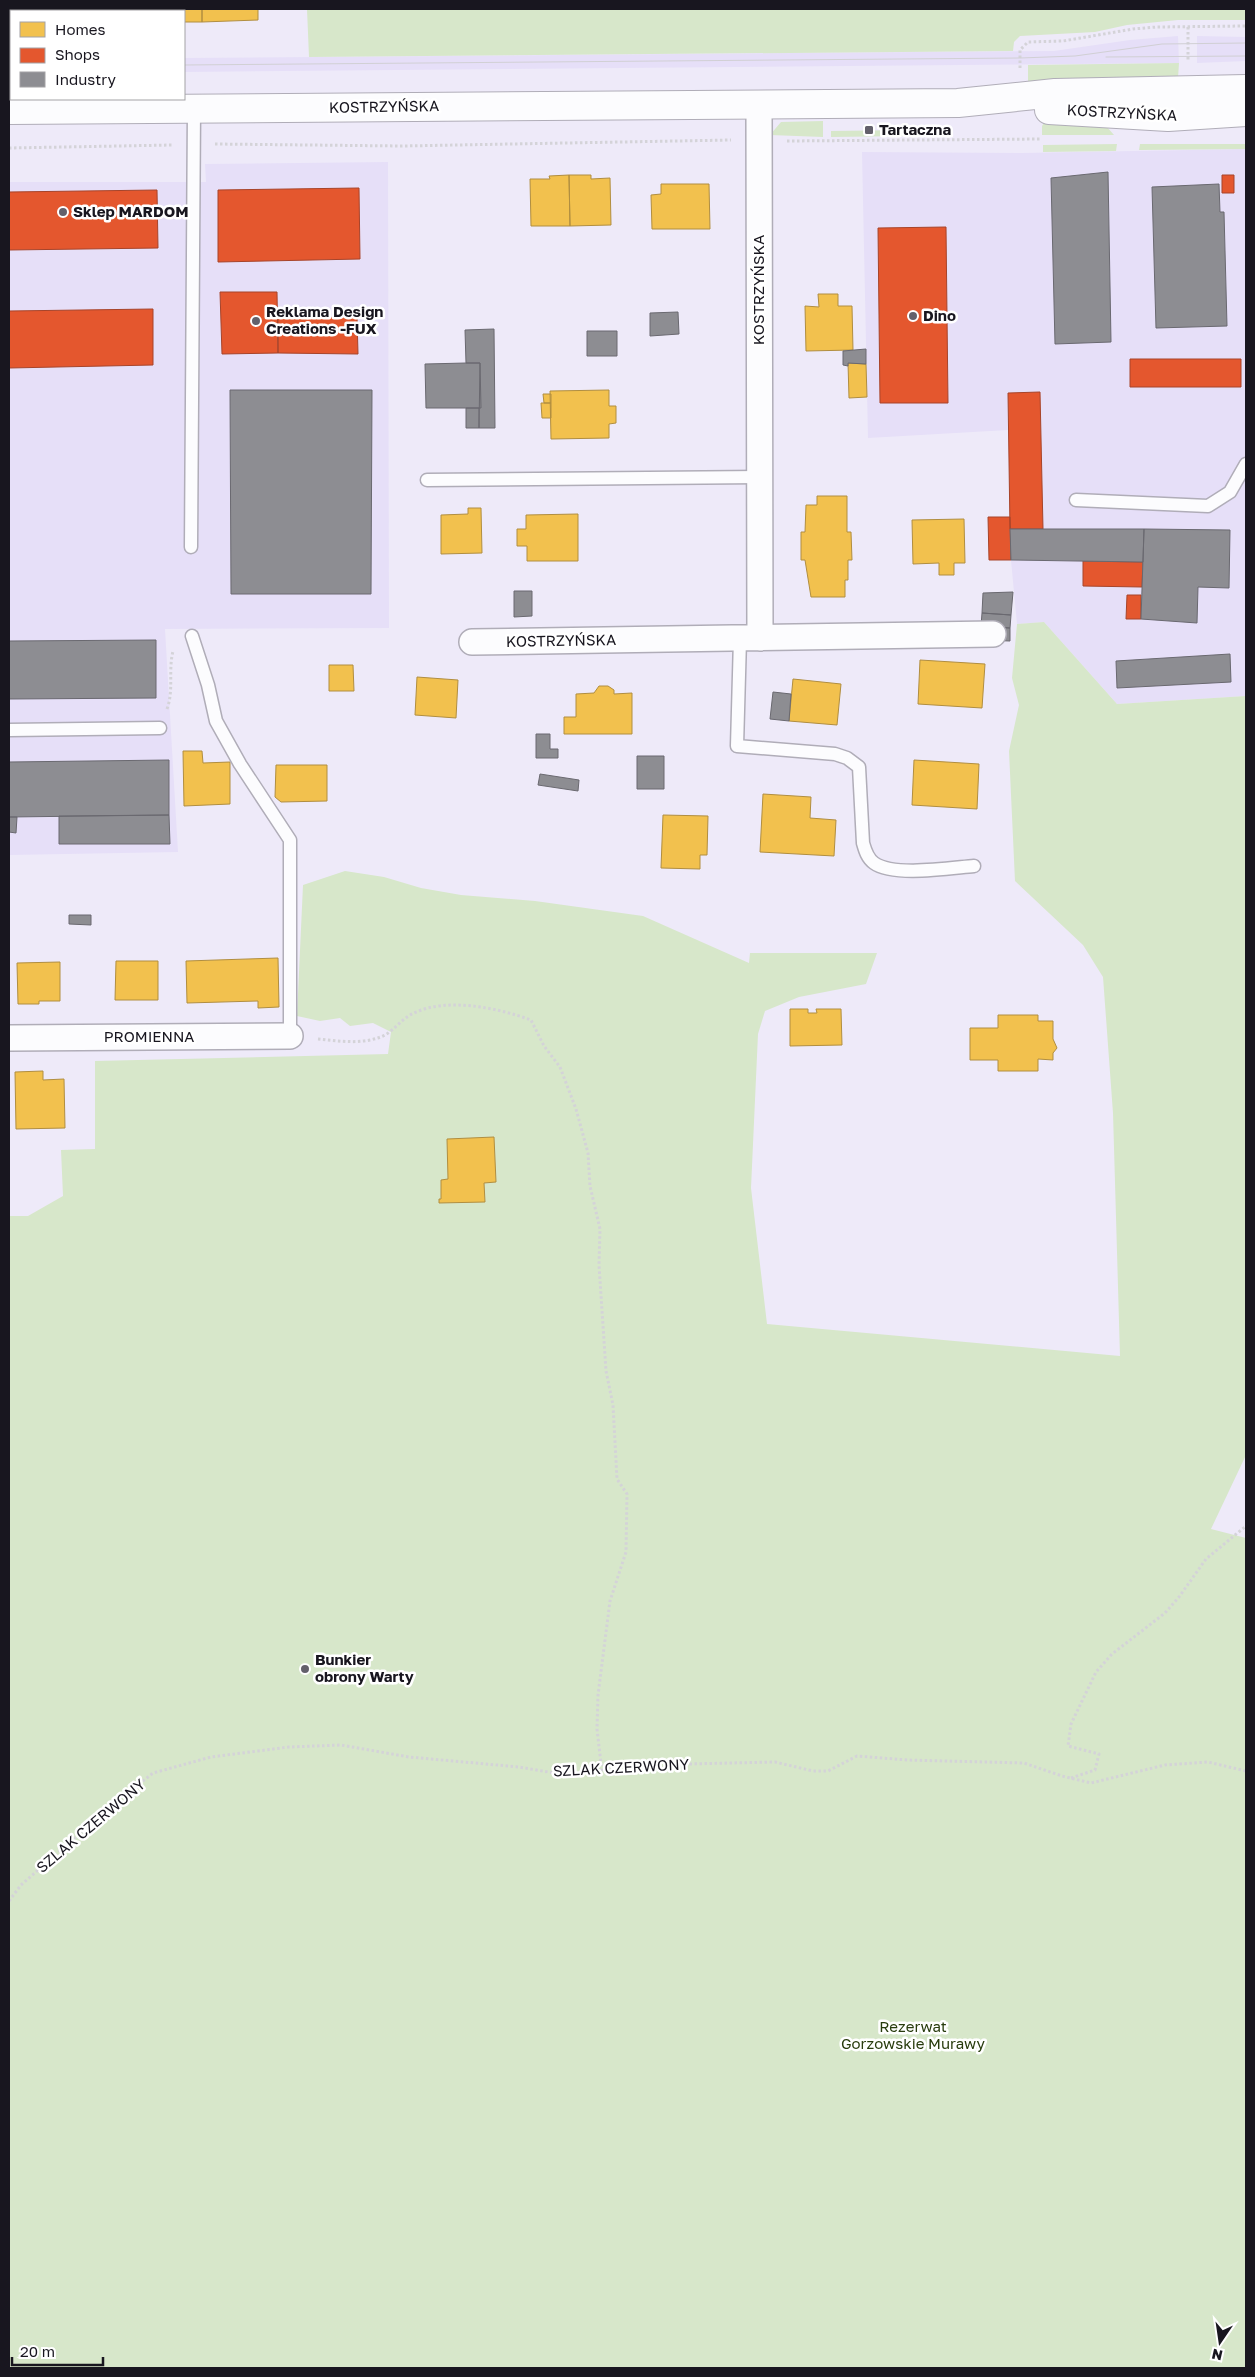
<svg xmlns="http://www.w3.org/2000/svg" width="1255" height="2377" viewBox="0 0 1255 2377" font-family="'Golos Text',sans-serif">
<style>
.built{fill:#e6dff8}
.green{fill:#d7e7ca}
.homes{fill:#f2c14e;stroke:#b18e40}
.shops{fill:#e4572e;stroke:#a7442a}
.industry{fill:#8d8d92;stroke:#6a6970}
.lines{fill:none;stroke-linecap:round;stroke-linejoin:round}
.lane-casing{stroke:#b0adb8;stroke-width:15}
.street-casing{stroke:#b0adb8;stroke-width:28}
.secondary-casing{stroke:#b0adb8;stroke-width:30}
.path{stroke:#d4d3d8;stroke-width:3;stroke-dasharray:2.5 2.5;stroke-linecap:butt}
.lane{stroke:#fcfcfe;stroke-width:12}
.street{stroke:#fcfcfe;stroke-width:25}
.secondary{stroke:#fcfcfe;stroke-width:28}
.tram{stroke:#d1d0d4;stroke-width:1}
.poi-dot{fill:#63606b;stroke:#fff;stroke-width:2}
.labels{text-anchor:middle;stroke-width:5;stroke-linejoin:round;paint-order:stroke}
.street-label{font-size:15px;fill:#18161f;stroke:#fff}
.poi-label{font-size:15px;font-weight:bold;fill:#18161f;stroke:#fff;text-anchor:start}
.park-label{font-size:15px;fill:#283c0d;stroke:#fff}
</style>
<rect width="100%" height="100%" fill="#eeeaf9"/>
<path class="built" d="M1178 36 1179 63 184 72V58L1054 51 1130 40Z
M1197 36 1246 37V61L1197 63Z
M1246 149V696L1117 704 1044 622 1017 624 1011 560 1008 430 868 438 862 152 1022 153Z
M388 162 389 628 165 629 178 852 9 855V182H206L205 164Z"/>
<path class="green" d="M307 9H1246V20H1178L1127 25 1095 32 1020 36 1014 42 1013 51 309 57Z
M1179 63 1178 78 1028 82V65Z
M1046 120 1107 127 1114 135H1042V126Z
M823 121V137L770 135 781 122Z
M908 130V136L831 137V131Z
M1117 144 1116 151 1043 152V145Z
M1140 144H1246V149L1139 150Z
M1044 622 1117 704 1246 696V1455L1211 1529 1246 1538V2368H9V1216H28L63 1196 61 1150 95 1149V1061L388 1054 391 1032 373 1023 350 1026 340 1018 320 1021 297 1016 303 885 345 871 384 877 421 888 461 895 535 901 643 916 749 963 750 953H877L866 984 799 997 765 1011 758 1034 751 1188 767 1324 1120 1356 1113 1113 1103 977 1083 945 1015 881 1009 751 1019 705 1012 678 1017 624Z"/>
<path class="homes" d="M146 9H202V22H184V11H146Z
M202 9H258V20L202 22Z
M569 175H591V179L610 178 611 225 570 226Z
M569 175 570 226H531L530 179H550L549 176Z
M661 184H709L710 229H652L651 195 661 194Z
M818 294H838V306H852L853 350 806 351 805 306 819 307Z
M848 363 866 364 867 397 849 398Z
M609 390V406H616V423L609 424V438L551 439 550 391Z
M543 394H551V403H544Z
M541 403H551V418H542Z
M817 496H847V532H851L852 560H848V580H845V597H811L805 560H801V532H805L806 505H817Z
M468 508H481L482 553 441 554V515L468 514Z
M578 514V561H527V546H517V529H526V515Z
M964 519 965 563H954V575H939V563L913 564 912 520Z
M920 660 985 664 982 708 918 704Z
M329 665H353L354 691H329Z
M417 677 458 680 456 718 415 715Z
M793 679 841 684 837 725 789 721Z
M599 686H608L614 690V694L632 693V734H564V717H576V694L594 693Z
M183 751H202L203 763 230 762V804L184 806Z
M914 760 979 764 977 809 912 805Z
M276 765H327V801L281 802 275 797Z
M763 794 811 797 810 818 836 820 834 856 760 852Z
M663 815 708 816 707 855H700V869L661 868Z
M278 958 279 1007 258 1008V1001L187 1003 186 961Z
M116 961H158V1000H115Z
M60 962V1001H39V1004H18L17 963Z
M790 1009H808V1013H817L816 1009H841L842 1045 790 1046Z
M998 1015H1038V1021H1053V1039L1057 1048 1053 1053V1060L1038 1059V1071H998V1060H970V1028H998Z
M43 1071V1080L64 1079 65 1128 16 1129 15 1072Z
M494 1137 496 1182 484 1183 485 1202 439 1203V1199H441V1180L448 1179 447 1139Z"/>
<path class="shops" d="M1222 175H1234V193H1222Z
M359 188 360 259 218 262V190Z
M157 190 158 248 9 250V192Z
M946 227 948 403H880L878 228Z
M220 292H277L278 353 222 354Z
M153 309V365L9 368V311Z
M357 317 358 354 278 353V318Z
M1130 359H1241V387H1130Z
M1040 392 1043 529H1010L1008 393Z
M988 517H1010L1011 560H989Z
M1083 561 1143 562 1142 587 1083 586Z
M1127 595H1141V619H1126Z"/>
<path class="industry" d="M9 9H33V11H11V29H9Z
M1108 172 1111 342 1055 344 1051 178Z
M1219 184 1220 212H1224L1227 326 1156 328 1152 187Z
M678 312 679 334 650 336V313Z
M494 329 495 428H479L480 363H466L465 330Z
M587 331H617V356H587Z
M866 349V364L848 363V366L843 365V351Z
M466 363H480L481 408H426L425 364Z
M230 390H372L371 594H231Z
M466 408H479V428H466Z
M1010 529H1144L1143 562 1011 560Z
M1144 529 1230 530 1229 588 1198 587 1197 623 1141 619Z
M514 591H532V616L514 617Z
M1013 592 1011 615 982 613 983 593Z
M982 613 1011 615 1010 628 981 626Z
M981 626 1010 628V641L981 640Z
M156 640V698L9 699V641Z
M1230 654 1231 682 1117 688 1116 661Z
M773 692 791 694 789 721 770 719Z
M536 734H550V749H558V758H536Z
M637 756H664V789H637Z
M169 760V815L9 817V762Z
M540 774 579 780 578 791 538 785Z
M169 815 170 844H59V816Z
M9 817H17L16 833 9 832Z
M69 915H91V925L69 924Z"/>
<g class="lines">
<defs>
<path id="lane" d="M427 480 760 477
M1076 500 1208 506 1230 492 1246 464
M191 547 194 109
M192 636 208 685 216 721 240 764 290 840V1036
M740 639 737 746 835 754 847 758 859 767 863 843C865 850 867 858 874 863 893 877 950 868 974 866
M9 730 160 728"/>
<path id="street" d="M759 104 760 638
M472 642 993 634
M9 1038 290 1036"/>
<path id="secondary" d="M9 110 958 103 1055 93 1246 89
M1049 110 1168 117 1246 112"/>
</defs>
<use href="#lane" class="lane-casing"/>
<use href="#street" class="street-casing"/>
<use href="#secondary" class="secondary-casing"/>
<path class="path" d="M1188 27V61
M1020 68V50L1028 42 1063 41 1133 29 1157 27 1246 26
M787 141 1041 139
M215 144 402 146 731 140
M9 148 173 145
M167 709C174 690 168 671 173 651
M318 1039C339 1041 362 1045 383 1036 394 1031 402 1018 414 1013 447 997 498 1008 531 1020L544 1046 560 1067 576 1109 588 1153 590 1186 600 1229 599 1265 606 1371 613 1405 617 1479 627 1494 626 1552 610 1601 598 1695 597 1729 602 1772
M1071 1778 1095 1770 1099 1754 1068 1746 1071 1724 1096 1672 1112 1654 1165 1613 1179 1597 1206 1559 1246 1526
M9 1901 21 1885 115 1803 153 1773 211 1757 289 1747 341 1745 409 1757 519 1767 560 1774 687 1764 775 1762 813 1771H828L857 1756 907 1760 1024 1763 1062 1776 1091 1783 1165 1765 1208 1762 1246 1771"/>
<use href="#lane" class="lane"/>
<use href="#street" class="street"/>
<use href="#secondary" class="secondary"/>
<path class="tram" d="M1106 57 1246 56
M184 65 1020 58 1075 56 1162 44 1246 43
M9 67H11"/>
</g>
<g class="poi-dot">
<rect x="864" y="125" width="10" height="10" rx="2.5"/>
<circle cx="63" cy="212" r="5"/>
<circle cx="913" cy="316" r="5"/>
<circle cx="256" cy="321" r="5"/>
<circle cx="305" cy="1669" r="5"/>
</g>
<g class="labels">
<g class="street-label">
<text transform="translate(384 107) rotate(-1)" y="5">KOSTRZYŃSKA</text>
<text transform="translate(1122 113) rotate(3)" y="5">KOSTRZYŃSKA</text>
<text transform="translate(759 290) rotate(-90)" y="5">KOSTRZYŃSKA</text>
<text transform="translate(561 641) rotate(-1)" y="5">KOSTRZYŃSKA</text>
<text x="149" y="1042">PROMIENNA</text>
<text transform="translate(621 1768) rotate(-3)" y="5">SZLAK CZERWONY</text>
<text transform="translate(91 1826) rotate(-40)" y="5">SZLAK CZERWONY</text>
</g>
<g class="poi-label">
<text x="879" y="135">Tartaczna</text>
<text x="73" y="217">Sklep MARDOM</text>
<text x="266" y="317">Reklama Design<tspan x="266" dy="17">Creations -FUX</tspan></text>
<text x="923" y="321">Dino</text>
<text x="315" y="1665">Bunkier<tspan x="315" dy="17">obrony Warty</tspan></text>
</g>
<g class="park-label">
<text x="913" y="2032">Rezerwat<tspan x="913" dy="17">Gorzowskie Murawy</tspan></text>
</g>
</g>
<rect width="1255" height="2377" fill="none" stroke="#18161f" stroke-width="20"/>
<rect x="10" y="10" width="175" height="90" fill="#ffffff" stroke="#a3a2a5"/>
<rect x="20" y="22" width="25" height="15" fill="#f2c14e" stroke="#a3a2a5"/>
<text x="55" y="35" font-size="15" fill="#18161f">Homes</text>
<rect x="20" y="48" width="25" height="15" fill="#e4572e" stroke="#a3a2a5"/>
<text x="55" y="60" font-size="15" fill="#18161f">Shops</text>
<rect x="20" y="72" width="25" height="15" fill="#8d8d92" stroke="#a3a2a5"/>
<text x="55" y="85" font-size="15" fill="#18161f">Industry</text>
<g transform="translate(1220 2342) rotate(193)" stroke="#ffffff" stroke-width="4" paint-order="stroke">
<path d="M0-4L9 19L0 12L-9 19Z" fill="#18161f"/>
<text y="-8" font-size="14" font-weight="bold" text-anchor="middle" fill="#18161f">N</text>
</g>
<path d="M12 2357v8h91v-8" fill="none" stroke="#18161f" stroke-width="2.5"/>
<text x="20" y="2357" font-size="15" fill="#18161f" stroke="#ffffff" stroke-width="4" paint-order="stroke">20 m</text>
</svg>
